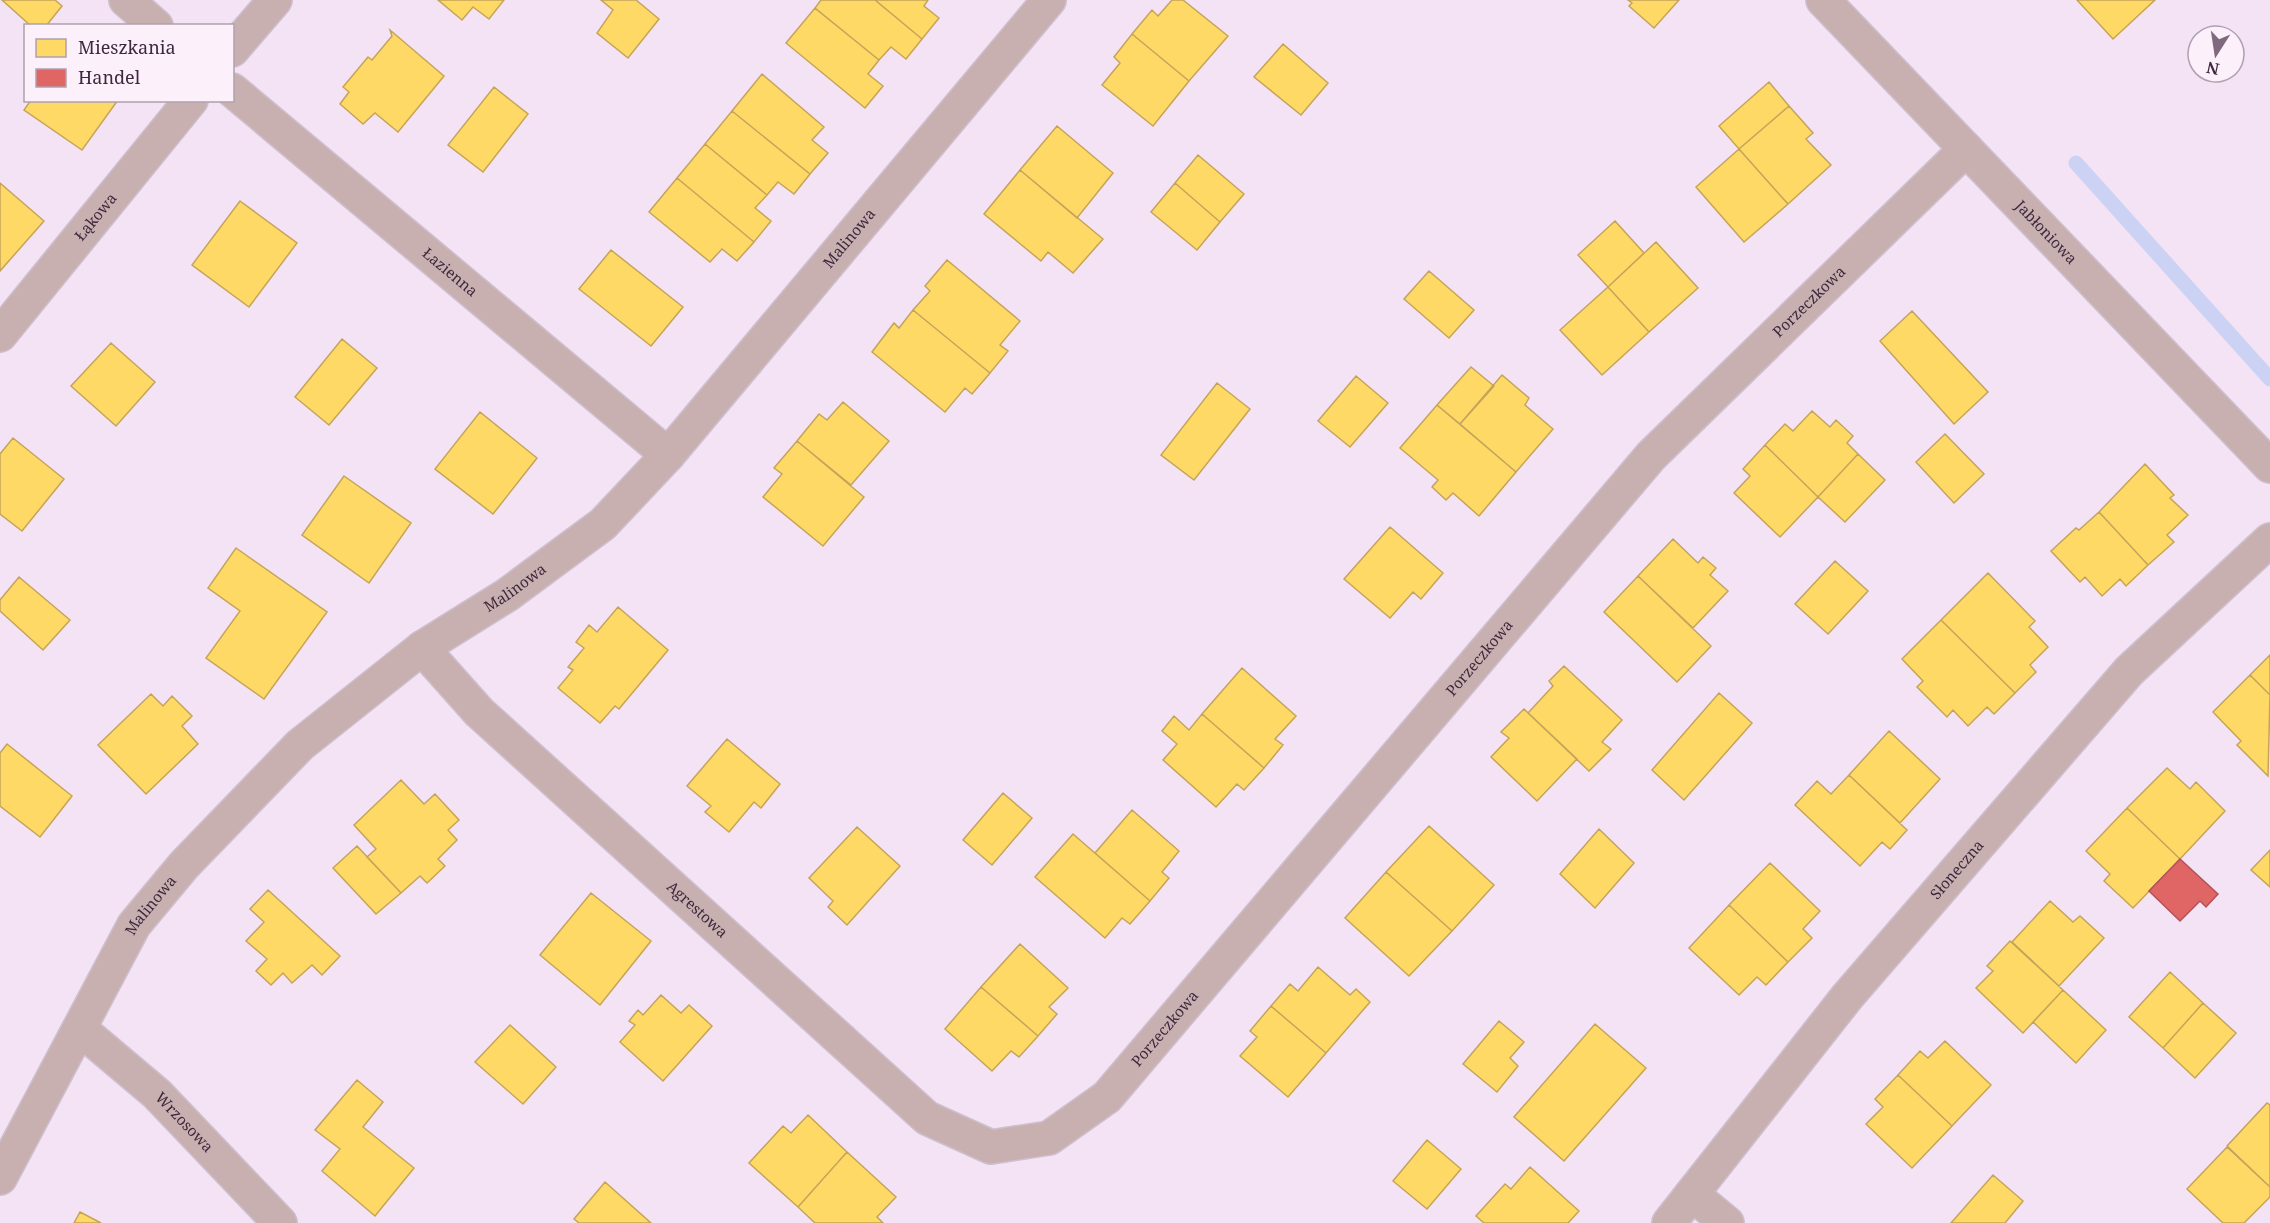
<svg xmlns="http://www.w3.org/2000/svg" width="2270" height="1223" viewBox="0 0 2270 1223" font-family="'Noto Serif',serif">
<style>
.homes{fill:#ffd966;stroke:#c5a45a;stroke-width:1.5}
.shops{fill:#e06666;stroke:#af535a;stroke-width:1.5}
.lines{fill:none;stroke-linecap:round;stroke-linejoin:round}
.stream{stroke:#cbd2f3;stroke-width:15}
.minor-casing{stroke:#cebfce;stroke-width:36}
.minor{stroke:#c9b0b0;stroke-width:33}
.labels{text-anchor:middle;stroke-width:6;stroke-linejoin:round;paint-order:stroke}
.street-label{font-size:15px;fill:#3e283d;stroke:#fcf0fb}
</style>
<rect width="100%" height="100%" fill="#f4e3f4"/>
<path class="homes" d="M2 0H55L62 6 46 26H31Z
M438 0H504L489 19 473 7 462 20Z
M601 0H636L659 19 628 58 597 33 613 10Z
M821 0H875L922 39 906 59 891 47 879 60 815 8Z
M875 0H928L924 6 939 18 922 39Z
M1172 0H1183L1228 36 1189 81 1132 34 1152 10 1158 16Z
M1628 0H1679L1654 28 1629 6 1632 3Z
M2077 0H2155L2113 39Z
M815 8 879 60 868 74 883 86 865 108 786 43Z
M390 30 444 76 398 132 375 113 363 124 340 104 349 92 343 87 368 57 372 60 392 36Z
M1132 34 1189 81 1153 126 1102 85 1120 63 1114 57Z
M1283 44 1328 83 1301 115 1254 77Z
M762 74 824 127 812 140 828 153 810 174 732 111Z
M1769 82 1789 106 1739 149 1719 126Z
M494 87 528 114 483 172 448 145Z
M31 100H118L82 150 24 110Z
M1789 106 1813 133 1806 139 1831 165 1788 204 1739 149Z
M732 111 810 174 794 194 778 182 767 195 705 144Z
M1057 126 1113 173 1077 218 1020 170Z
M705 144 767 195 755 208 771 221 754 242 677 178Z
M1739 149 1788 204 1744 242 1696 187Z
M1198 155 1244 194 1220 222 1175 183Z
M1020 170 1103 239 1073 273 1048 252 1041 261 984 214Z
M677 178 754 242 737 261 722 249 710 262 649 212Z
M0 183 44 221 0 271Z
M1175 183 1220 222 1197 250 1151 212Z
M240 201 297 243 249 307 192 265Z
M1615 221 1644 253 1608 287 1578 255Z
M1656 242 1698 288 1649 332 1608 287Z
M611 250 683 307 651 346 579 289Z
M947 260 1020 321 1000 345 1008 351 990 373 913 310 930 291 925 286Z
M1429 271 1474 310 1449 338 1404 299Z
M1608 287 1649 332 1602 375 1560 330Z
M913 310 990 373 972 394 965 388 945 412 872 352 894 323 899 328Z
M1912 311 1988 392 1954 424 1880 341Z
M342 339 377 368 329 425 295 397Z
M111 343 155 382 116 426 71 386Z
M1471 367 1494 386 1460 424 1437 405Z
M1502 375 1529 398 1525 405 1553 429 1516 472 1460 424Z
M1356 376 1388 403 1350 447 1318 421Z
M1217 383 1250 409 1194 480 1161 455Z
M843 402 889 441 851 485 797 441 819 414 827 420Z
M1437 405 1516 472 1479 516 1453 493 1446 500 1432 487 1438 480 1400 448Z
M1812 411 1830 427 1836 420 1853 436 1847 443 1858 454 1818 497 1765 445 1785 424 1793 431Z
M480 412 537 458 493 514 435 469Z
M1945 434 1984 474 1954 503 1916 462Z
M13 438 64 479 22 531 0 514V454Z
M797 441 864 497 823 546 763 497 782 474 774 468Z
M1765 445 1818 497 1780 537 1734 493 1750 476 1743 469Z
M1858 454 1885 480 1845 522 1818 497Z
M2145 464 2174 495 2170 498 2188 515 2167 535 2174 542 2148 565 2099 512Z
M344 476 411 523 369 583 302 535Z
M2099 512 2148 565 2126 586 2120 579 2102 596 2085 577 2080 582 2051 551 2076 528 2079 530Z
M1390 527 1443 573 1421 599 1413 592 1390 618 1344 579Z
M1673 539 1698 563 1703 557 1716 568 1710 575 1728 591 1693 628 1638 576Z
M236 548 327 612 264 699 206 658 240 611 208 588Z
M1835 561 1868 591 1828 634 1795 604Z
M1988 573 2035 621 2029 627 2048 647 2030 665 2036 672 2015 693 1941 620Z
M1638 576 1711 646 1677 682 1604 612Z
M19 577 70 620 43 650 0 611V600Z
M618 607 668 650 619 709 615 706 600 723 558 688 573 670 568 667 584 648 576 642 589 625 597 632Z
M1941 620 2015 693 1994 714 1987 707 1968 726 1953 710 1947 717 1917 687 1923 681 1902 659Z
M2270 655V695L2250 675Z
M1564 666 1622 720 1602 742 1611 749 1589 771 1528 713 1553 686 1549 681Z
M1242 668 1296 716 1275 739 1283 745 1264 768 1202 714Z
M2250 675 2270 695 2268 776 2237 745 2241 741 2213 712Z
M1719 693 1752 723 1684 800 1652 770Z
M151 694 163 706 172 696 192 716 182 726 198 744 146 794 98 745Z
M1524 709 1577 759 1537 801 1491 757 1509 738 1501 732Z
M1202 714 1264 768 1244 790 1237 784 1216 807 1163 760 1177 744 1162 731 1174 716 1189 730Z
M1889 731 1940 779 1900 823 1849 775Z
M727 739 780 784 761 808 754 802 729 832 705 812 711 806 687 786Z
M7 744 72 796 40 837 0 806V753Z
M2167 768 2190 789 2196 782 2225 811 2180 859 2127 808Z
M1849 775 1907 830 1890 849 1882 842 1860 866 1795 805 1817 781 1831 794Z
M401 780 424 804 435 794 459 820 448 830 457 840 438 859 445 866 427 883 420 876 401 893 367 857 376 849 354 825Z
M1003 793 1032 818 992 865 963 840Z
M2127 808 2180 859 2133 908 2104 881 2110 874 2086 851Z
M1132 810 1179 851 1162 872 1169 878 1150 901 1095 853Z
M1429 826 1494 885 1452 931 1386 872Z
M857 827 900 866 847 925 828 907 833 901 809 878Z
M1599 829 1634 863 1595 908 1560 874Z
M1073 834 1150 901 1130 924 1122 918 1105 938 1035 877Z
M357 846 401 893 376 914 333 868Z
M2270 850V887L2251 870Z
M1770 863 1820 911 1803 929 1812 938 1788 962 1729 905Z
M1386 872 1452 931 1409 976 1345 918Z
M268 890 340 956 322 975 312 965 292 983 283 973 271 985 256 971 267 959 246 941 264 922 250 909Z
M591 893 651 941 600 1005 540 955Z
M2050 901 2073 922 2080 916 2104 938 2059 986 2012 942Z
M1729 905 1788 962 1766 985 1757 977 1739 995 1689 948Z
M2010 941 2063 990 2023 1033 1976 988 1993 971 1987 966Z
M1020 944 1068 988 1049 1007 1057 1014 1038 1036 981 987Z
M1318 967 1350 995 1356 989 1370 1002 1326 1053 1271 1006 1290 984 1298 991Z
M2170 972 2203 1003 2163 1048 2129 1017Z
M981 987 1038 1036 1019 1057 1011 1051 992 1071 945 1029Z
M2063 990 2106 1030 2076 1063 2033 1022Z
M661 995 681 1013 689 1005 712 1026 663 1081 620 1042 635 1025 629 1021 638 1010 643 1015Z
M2203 1003 2236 1033 2195 1078 2163 1048Z
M1271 1006 1326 1053 1288 1097 1240 1056 1257 1037 1250 1031Z
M1499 1021 1524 1042 1510 1058 1518 1066 1497 1092 1463 1064Z
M1595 1024 1646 1068 1564 1161 1514 1117Z
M510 1025 556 1067 523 1104 475 1062Z
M1945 1041 1991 1085 1952 1126 1898 1075 1920 1051 1928 1058Z
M1898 1075 1952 1126 1912 1168 1866 1124 1883 1107 1875 1099Z
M357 1080 383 1102 363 1127 414 1168 375 1216 322 1171 340 1149 315 1130Z
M2267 1103 2270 1105V1187L2227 1146Z
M808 1115 847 1152 798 1207 749 1163 783 1126 791 1133Z
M1427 1140 1461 1169 1427 1209 1393 1181Z
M2227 1147 2270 1187V1197L2244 1223H2223L2187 1189Z
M847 1152 896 1197 877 1217 883 1223H815L798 1207Z
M1530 1167 1579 1211 1568 1223H1484L1476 1216 1505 1184 1511 1189Z
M1993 1175 2023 1201 2005 1223H1951Z
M605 1182 651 1223H579L574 1219Z
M80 1212 101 1223H74Z"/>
<path class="shops" d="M2180 859 2218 894 2206 907 2200 901 2180 921 2149 891Z"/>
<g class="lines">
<path class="stream" d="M2076 163 2270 379"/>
<defs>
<g id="minor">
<path d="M126 0 156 26"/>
<path id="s1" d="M1823 0 2270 466"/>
<path d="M232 50 275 0"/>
<path id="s2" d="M232 90 668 455"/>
<path id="s3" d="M0 335 191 100"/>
<path id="s4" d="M422 648 479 712 927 1118 991 1147 1049 1138 1107 1097 1651 456 1966 149"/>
<path id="s5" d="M80 1029 157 1094 280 1223"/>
<path id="s6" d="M0 1178 134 925 184 865 300 745 422 648 507 595 603 524 668 455 1049 0"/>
<path d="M1692 1194 1727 1223"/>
<path id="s7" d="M1669 1223 1847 997 2129 671 2270 540"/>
</g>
</defs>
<use href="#minor" class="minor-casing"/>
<use href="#minor" class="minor"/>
</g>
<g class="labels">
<g class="street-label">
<text dy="5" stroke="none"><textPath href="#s3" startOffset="152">Łąkowa</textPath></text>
<text dy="5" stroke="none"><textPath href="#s1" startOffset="322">Jabłoniowa</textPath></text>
<text dy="5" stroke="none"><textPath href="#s6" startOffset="1284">Malinowa</textPath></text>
<text dy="5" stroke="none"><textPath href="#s2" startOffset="284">Łazienna</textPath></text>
<text dy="5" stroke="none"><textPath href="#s4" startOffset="1952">Porzeczkowa</textPath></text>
<text dy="5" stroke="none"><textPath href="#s6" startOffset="798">Malinowa</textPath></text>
<text dy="5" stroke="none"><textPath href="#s4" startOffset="1466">Porzeczkowa</textPath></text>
<text dy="5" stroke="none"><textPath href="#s7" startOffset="456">Słoneczna</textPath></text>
<text dy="5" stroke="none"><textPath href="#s6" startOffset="312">Malinowa</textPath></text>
<text dy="5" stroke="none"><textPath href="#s4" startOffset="380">Agrestowa</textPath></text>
<text dy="5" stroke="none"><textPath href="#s4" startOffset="980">Porzeczkowa</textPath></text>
<text dy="5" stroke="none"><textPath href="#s5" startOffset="140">Wrzosowa</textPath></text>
</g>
</g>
<rect x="24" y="24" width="210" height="78" fill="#fcf0fb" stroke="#b0a0af" stroke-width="1.5"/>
<rect x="36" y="39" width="30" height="18" fill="#ffd966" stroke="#b0a0af" stroke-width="1.5"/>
<text x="78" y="54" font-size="18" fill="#3e283d">Mieszkania</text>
<rect x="36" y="69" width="30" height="18" fill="#e06666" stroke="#b0a0af" stroke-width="1.5"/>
<text x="78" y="84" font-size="18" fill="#3e283d">Handel</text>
<g transform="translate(2216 54) rotate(192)"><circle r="28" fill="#fcf0fb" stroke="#b0a0af" stroke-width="1.5"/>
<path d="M0-4.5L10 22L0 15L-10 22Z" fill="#7e697d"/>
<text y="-9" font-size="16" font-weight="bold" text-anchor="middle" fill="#3e283d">N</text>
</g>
</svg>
